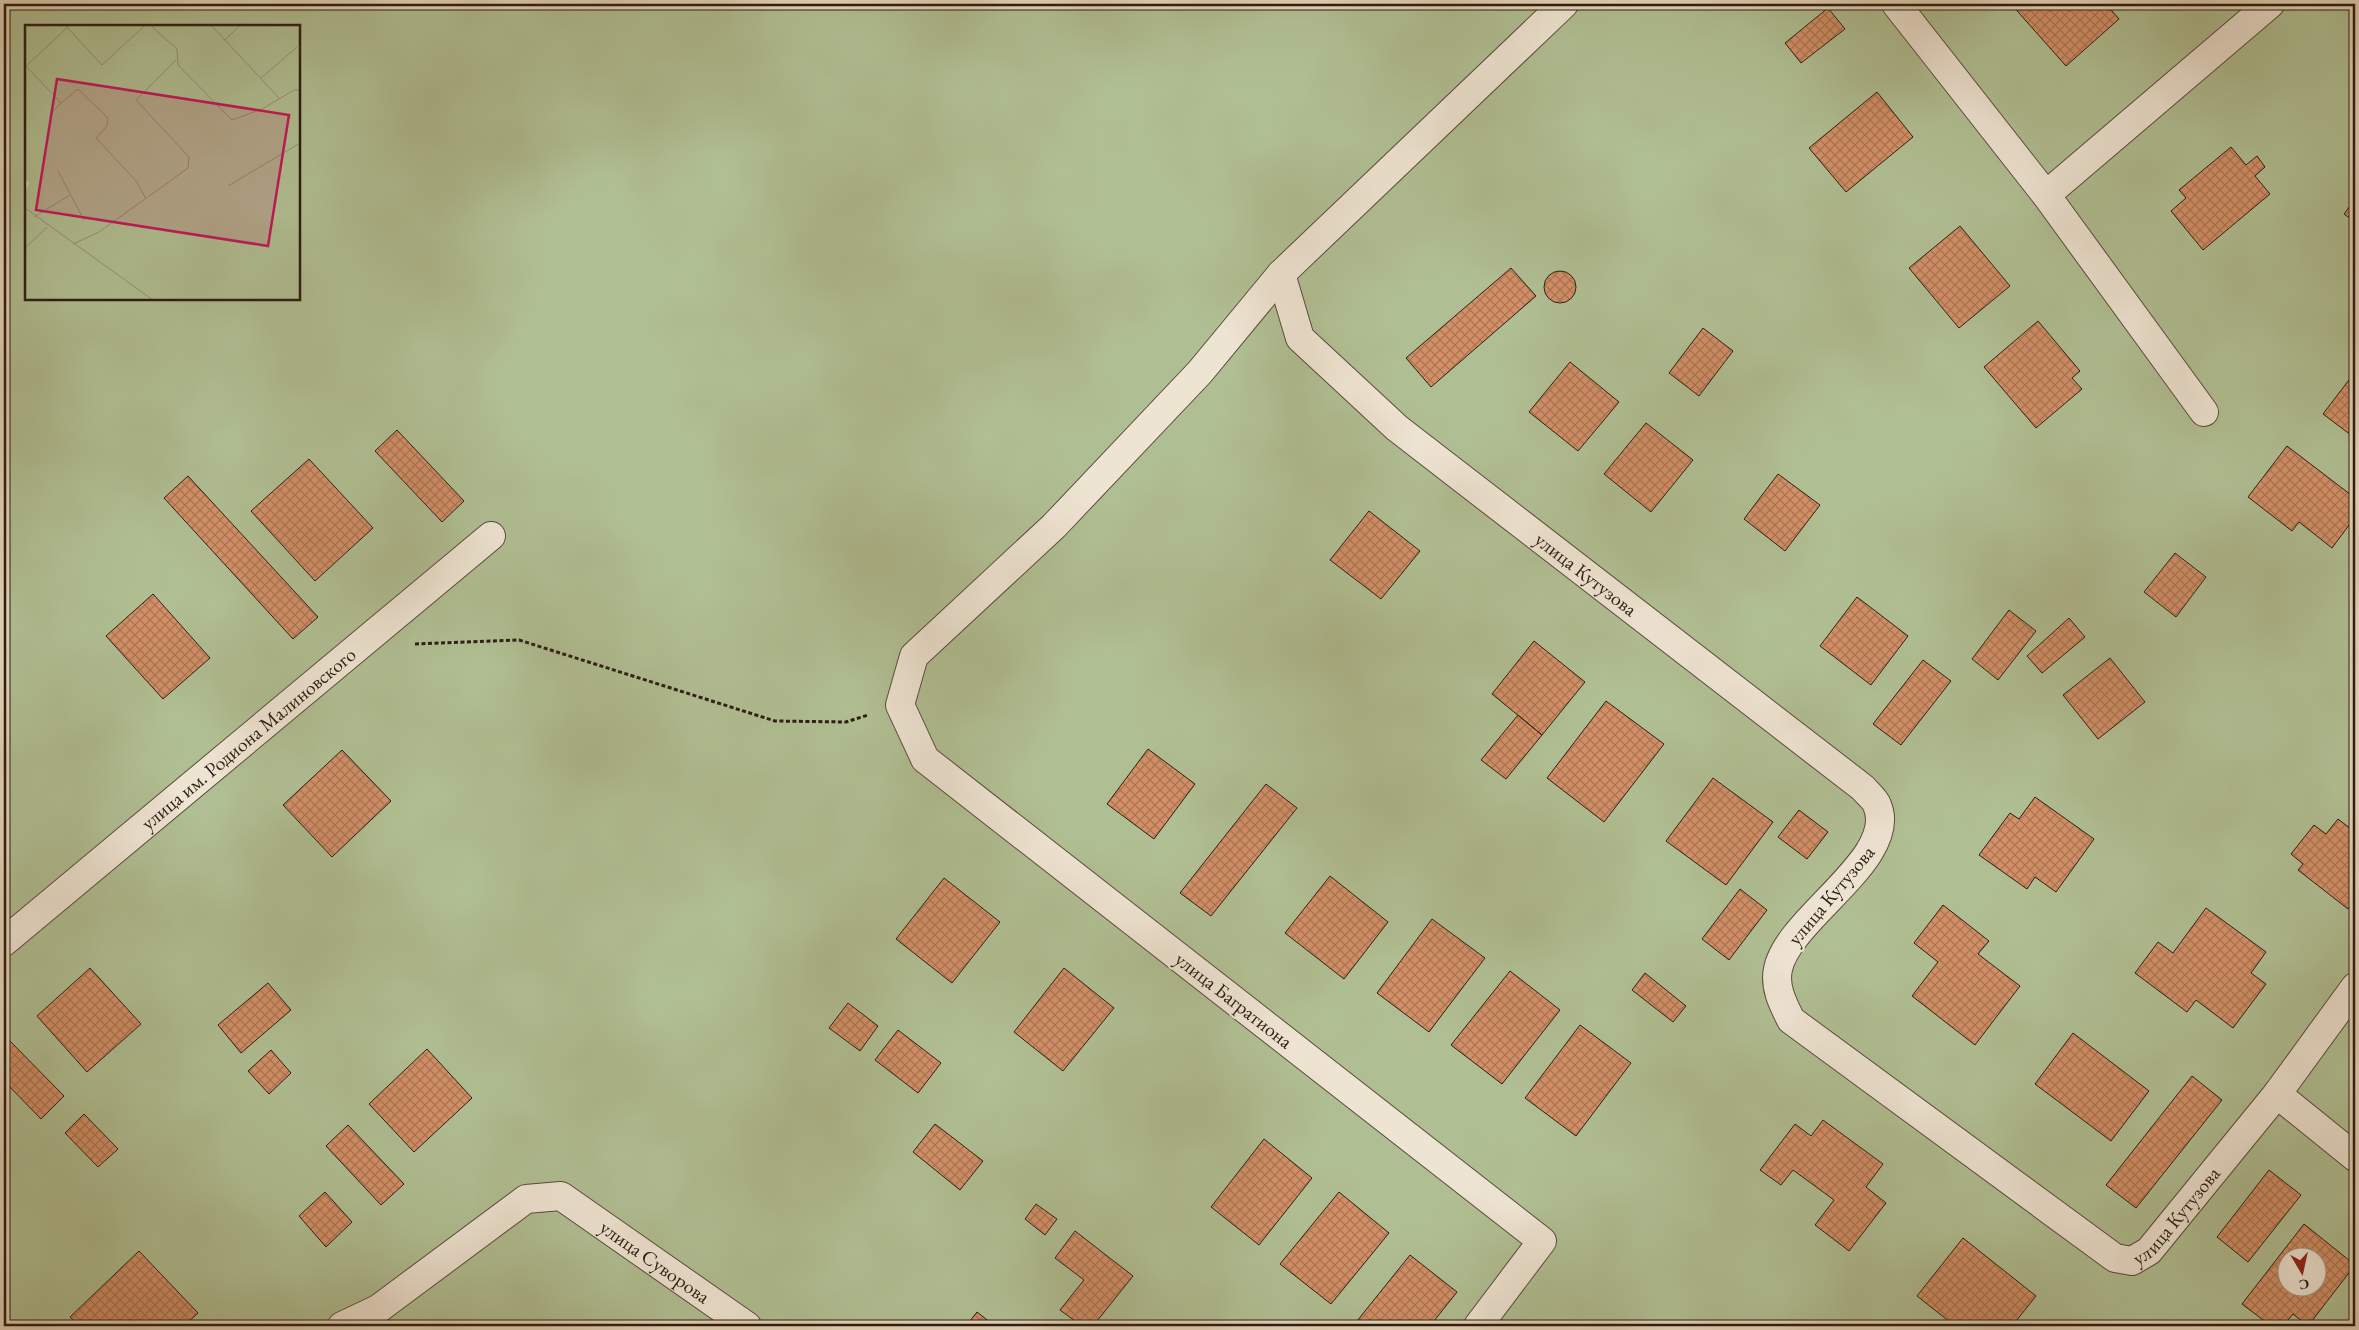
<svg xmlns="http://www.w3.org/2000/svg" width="2359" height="1330" viewBox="0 0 2359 1330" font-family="'EB Garamond',serif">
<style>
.grass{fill:#b0bf93;stroke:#6e6e54;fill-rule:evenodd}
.building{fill:url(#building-cross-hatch);stroke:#2c1d14;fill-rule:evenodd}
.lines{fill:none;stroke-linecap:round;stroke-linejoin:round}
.street-casing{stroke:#5a4b3d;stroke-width:30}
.path{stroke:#2c1d14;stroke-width:3;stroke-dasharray:4 2.5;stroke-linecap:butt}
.street{stroke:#eee4d2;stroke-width:28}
.labels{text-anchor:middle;stroke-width:4.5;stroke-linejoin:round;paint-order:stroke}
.street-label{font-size:20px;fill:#2c1d14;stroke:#eee4d2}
.inset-road{fill:none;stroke:#9b8c77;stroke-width:1}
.view{fill:#c2185b;fill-opacity:0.15;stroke:#c2185b;stroke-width:2.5}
.inset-edge{fill:none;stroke:#2c1d14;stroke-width:2.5}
</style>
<defs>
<pattern id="building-cross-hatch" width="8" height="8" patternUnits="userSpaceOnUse" patternTransform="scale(1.25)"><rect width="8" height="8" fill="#d39067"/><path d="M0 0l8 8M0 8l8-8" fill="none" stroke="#ab7554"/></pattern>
</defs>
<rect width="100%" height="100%" fill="#e5d6b9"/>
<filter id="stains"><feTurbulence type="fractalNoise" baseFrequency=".004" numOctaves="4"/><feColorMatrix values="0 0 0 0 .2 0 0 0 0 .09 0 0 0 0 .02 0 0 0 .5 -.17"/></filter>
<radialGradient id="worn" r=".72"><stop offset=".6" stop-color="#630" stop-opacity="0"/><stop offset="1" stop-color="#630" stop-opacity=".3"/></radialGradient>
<path class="grass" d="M4 4H2355V1326H4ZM26 26H299V299H26ZM2286 1258H2316V1288H2286Z"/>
<path class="building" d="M2011 4H2106L2119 19 2066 66Z
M1828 8 1845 29 1801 63 1785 43Z
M1877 92 1913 137 1846 192 1809 148Z
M2231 147 2246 165 2257 156 2265 167 2255 176 2270 194 2203 250 2171 211 2186 198 2179 190Z
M2355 199V222L2344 214Z
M1960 226 2010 286 1959 328 1909 268Z
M1511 268 1536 296 1431 387 1406 358Z
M1544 287a16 16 0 1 1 32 0a16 16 0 1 1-32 0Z
M2038 321 2080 371 2072 378 2082 389 2036 428 1984 367Z
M1703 328 1733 351 1699 396 1669 373Z
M1570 362 1619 402 1578 451 1529 412Z
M2355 372V438L2323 414Z
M1646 423 1693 460 1651 512 1604 474Z
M397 430 464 501 442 522 375 451Z
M2287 446 2355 498V517L2332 548 2299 522 2292 531 2248 497Z
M309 459 373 528 315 581 251 511Z
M1778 474 1820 505 1785 551 1744 519Z
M188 476 318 617 293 639 164 498Z
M1369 511 1420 551 1381 599 1330 560Z
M2175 553 2206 577 2176 617 2144 592Z
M153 594 210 658 163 699 106 636Z
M1857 597 1908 636 1871 685 1820 646Z
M2009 610 2036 631 1998 680 1972 659Z
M2069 618 2085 637 2042 673 2027 656Z
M1534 641 1585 682 1542 735 1492 694Z
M2110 658 2145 702 2098 739 2063 695Z
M1923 660 1951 681 1901 745 1873 724Z
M1606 701 1664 744 1604 822 1547 778Z
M1518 715 1542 735 1506 779 1481 760Z
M1148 749 1195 784 1154 839 1107 804Z
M342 750 391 801 332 857 283 805Z
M1713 778 1773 822 1726 885 1666 841Z
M1266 784 1297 808 1211 916 1180 893Z
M2035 797 2094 839 2056 892 2035 877 2027 889 1979 855 2010 813 2019 819Z
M1799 810 1828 832 1807 859 1778 837Z
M2338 819 2355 832V900L2348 909 2298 870 2303 864 2291 854 2314 825 2326 834Z
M1330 876 1388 922 1344 979 1285 933Z
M944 878 1000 922 952 983 896 939Z
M1740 889 1767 910 1729 960 1702 939Z
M1943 905 1989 941 1978 954 2020 986 1975 1045 1912 996 1938 962 1914 943Z
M2206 908 2266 952 2251 973 2266 984 2233 1028 2196 1000 2187 1012 2135 973 2158 942 2173 953Z
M1432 919 1485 958 1429 1032 1377 993Z
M90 968 141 1024 87 1072 37 1016Z
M1064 968 1114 1008 1063 1071 1014 1032Z
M1510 971 1560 1010 1502 1084 1451 1045Z
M1645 973 1686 1006 1673 1022 1632 990Z
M268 983 291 1010 241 1053 218 1025Z
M848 1003 878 1026 860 1051 829 1028Z
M1580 1025 1631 1063 1576 1136 1525 1098Z
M898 1030 941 1063 918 1093 875 1060Z
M2073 1033 2149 1091 2111 1141 2035 1084Z
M6 1037 64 1096 41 1119 4 1081V1039Z
M427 1049 472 1098 414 1152 369 1104Z
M271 1050 291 1073 269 1094 248 1071Z
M2192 1076 2222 1100 2136 1208 2106 1185Z
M84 1114 118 1149 98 1167 65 1133Z
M1823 1120 1883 1164 1866 1187 1886 1203 1849 1251 1815 1225 1834 1200 1793 1170 1781 1185 1760 1170 1795 1124 1811 1136Z
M935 1124 983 1161 960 1190 913 1152Z
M348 1125 404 1184 381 1205 326 1146Z
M1264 1139 1312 1178 1259 1245 1211 1207Z
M2269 1170 2301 1195 2248 1262 2217 1237Z
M325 1192 352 1222 326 1247 299 1216Z
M1339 1192 1389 1233 1331 1304 1280 1264Z
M1036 1204 1057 1219 1045 1235 1025 1219Z
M2304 1224 2355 1265 2308 1326 2293 1314 2283 1326H2271L2242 1304ZM2286 1258H2316V1288H2286Z
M1075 1231 1133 1276 1093 1326H1082L1060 1310 1084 1280 1055 1258Z
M1963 1238 2036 1296 2012 1326H1955L1917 1296Z
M139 1251 198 1313 184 1326H79L70 1317Z
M1410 1255 1457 1292 1430 1326H1364L1357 1321Z
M977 1312 995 1326H966Z"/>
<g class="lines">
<defs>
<g id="street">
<path d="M1896 4 2046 195 2204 412"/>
<path d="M2046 195 2270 4"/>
<path id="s1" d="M1281 274 1300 338 1397 428 1863 788C1867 793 1875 799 1877 805 1900 858 1788 918 1778 969 1774 987 1783 1004 1791 1020L2115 1258 2132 1261 2149 1251 2277 1094 2355 1157"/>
<path id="s2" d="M4 942 491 536"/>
<path d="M2277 1094 2355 987"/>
<path id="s3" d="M342 1326 378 1309 526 1199 561 1196 747 1326"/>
<path d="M1478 1326 1542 1241 925 759 900 705 914 656 1054 526 1200 372 1281 274 1564 4"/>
</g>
</defs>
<use href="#street" class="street-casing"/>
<path class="path" d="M415 644 519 640 775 721 846 722 868 715"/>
<use href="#street" class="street"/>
</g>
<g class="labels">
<g class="street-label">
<text dy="7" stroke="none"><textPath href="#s1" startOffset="438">улица Кутузова</textPath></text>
<text dy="7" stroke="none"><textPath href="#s2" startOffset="318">улица им. Родиона Малиновского</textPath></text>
<text transform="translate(1831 895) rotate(-50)" y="7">улица Кутузова</text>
<text transform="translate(1234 1000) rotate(38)" y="7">улица Багратиона</text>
<text dy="7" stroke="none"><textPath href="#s1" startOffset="1546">улица Кутузова</textPath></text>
<text dy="7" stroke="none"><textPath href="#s3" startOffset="374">улица Суворова</textPath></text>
</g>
</g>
<g transform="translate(25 25)">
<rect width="275" height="275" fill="#e5d6b9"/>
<path d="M0 0H275V275H0V168L4 158 0 154Z" fill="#b0bf93"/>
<path d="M259 0H268L275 9V22Z" fill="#b0bf93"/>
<path class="inset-road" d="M40 0 77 40 119 1M125 0 152 24 153 40 207 95 237 84 269 65H275M186 0 254 73M200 15 215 0M0 40 36 78 53 64 83 93 82 101 71 113 112 157 121 174M0 42 44 1M236 53 272 22M25 89 36 78M33 146 59 195M203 161 275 118M0 183 128 275M9 192 45 170M48 219 74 207 163 143 164 132 111 75 151 35M0 223 22 202"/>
<path class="view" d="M32 54 264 90 243 221 11 185Z"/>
<rect width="275" height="275" class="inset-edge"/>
</g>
<rect width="2359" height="1330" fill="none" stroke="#e5d6b9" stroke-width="20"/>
<rect x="5" y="5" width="2349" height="1320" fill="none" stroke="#2c1d14" stroke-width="2.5"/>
<rect x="10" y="10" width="2339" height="1310" fill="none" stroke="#2c1d14"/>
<g transform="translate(2302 1272) rotate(171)"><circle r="24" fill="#eee4d2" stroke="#a09486"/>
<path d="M0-4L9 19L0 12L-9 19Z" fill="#8f2418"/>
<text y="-8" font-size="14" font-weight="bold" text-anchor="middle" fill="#2c1d14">С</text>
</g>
<rect width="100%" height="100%" filter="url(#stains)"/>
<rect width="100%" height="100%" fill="url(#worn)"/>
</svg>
